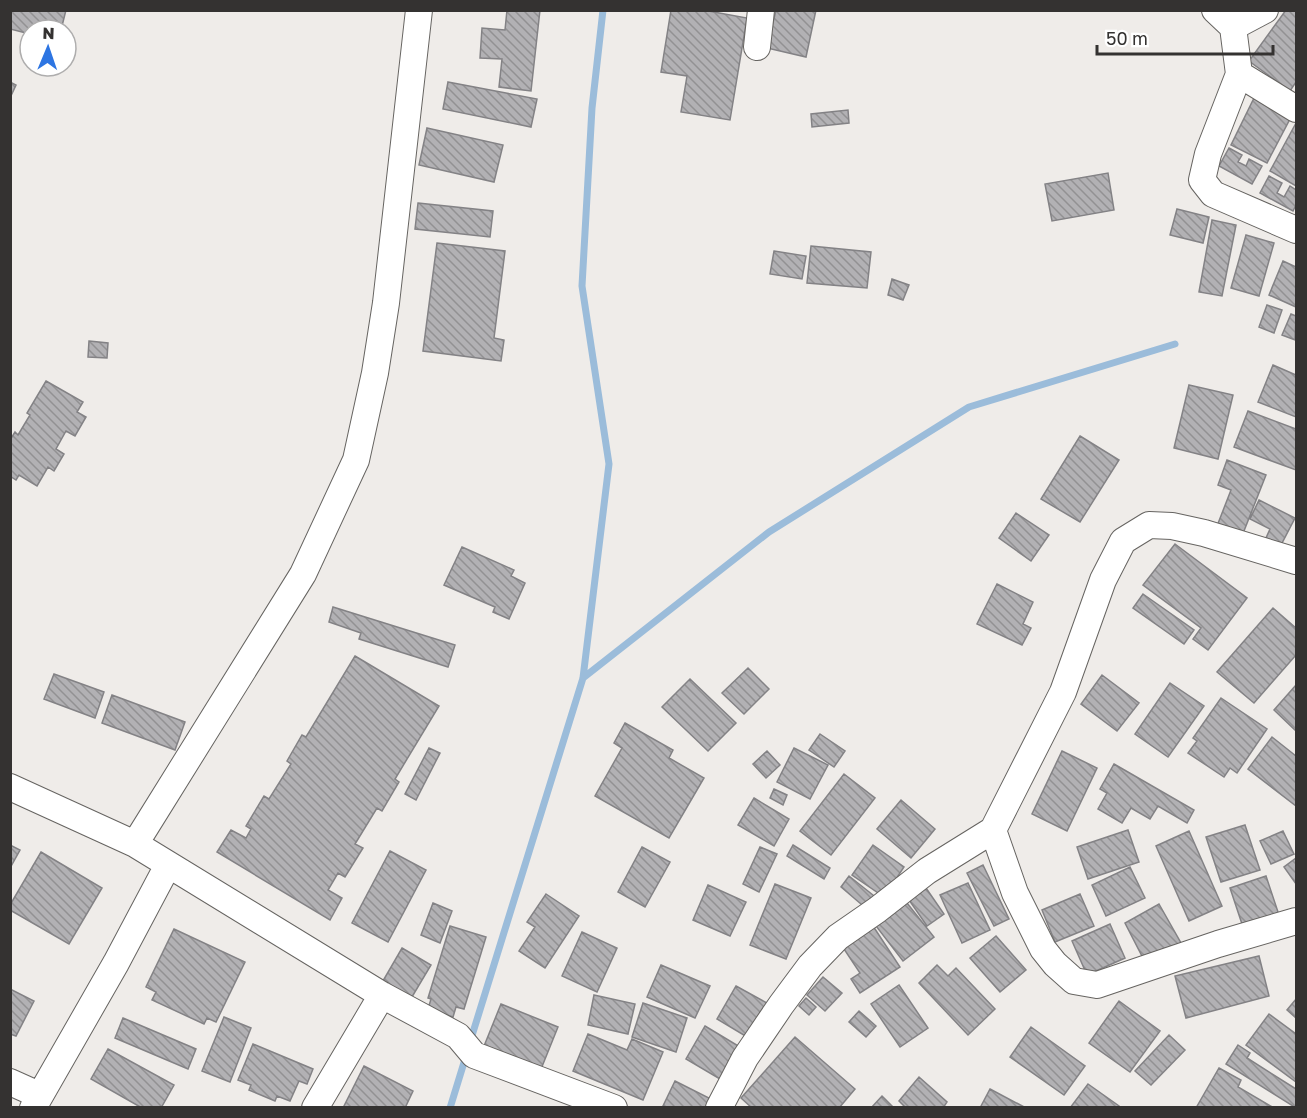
<svg xmlns="http://www.w3.org/2000/svg" width="1307" height="1118" viewBox="0 0 1307 1118" font-family="'Golos Text',sans-serif">
<style>
.lines{fill:none;stroke-linecap:round;stroke-linejoin:round}
.stream{stroke:#9bbcda;stroke-width:7}
.building{fill:url(#building-back-hatch);stroke:#838285;stroke-width:1.5}
.minor-casing{stroke:#666461;stroke-width:28}
.minor{stroke:#fff;stroke-width:26}
</style>
<defs>
<pattern id="building-back-hatch" width="6" height="6" patternUnits="userSpaceOnUse" patternTransform="scale(1.5)"><rect width="6" height="6" fill="#b2b1b4"/><path d="M-1 5l2 2M0 0l6 6M5-1l2 2" fill="none" stroke="#929193"/></pattern>
</defs>
<rect width="100%" height="100%" fill="#efece9"/>
<g class="lines">
<path class="stream" d="M583 678 769 532 969 407 1175 344
M470 1042 583 678 609 464 582 286 592 108 603 10
M450 1108 466 1056"/>
</g>
<path class="building" d="M10 10H66L61 30H30V34L10 29Z
M507 10H540L531 91 499 87 502 59 480 58 482 28 505 30Z
M671 10H703L747 18 730 120 681 112 687 76 661 72Z
M776 10H816L806 57 767 48Z
M1286 10H1296V82L1290 91 1249 61Z
M10 82 16 85 10 98Z
M448 82 537 99 531 127 443 109Z
M1254 98 1291 117 1267 163 1231 145Z
M848 110 849 123 812 127 811 114Z
M1296 123V186L1270 171Z
M427 128 503 145 494 182 419 165Z
M1229 148 1242 155 1238 162 1246 166 1249 159 1262 166 1252 184 1219 166Z
M1108 173 1114 210 1052 221 1045 184Z
M1269 176 1282 183 1277 193 1284 197 1290 186 1296 190V205L1293 211 1260 193Z
M418 203 493 211 490 237 415 229Z
M1177 209 1209 217 1203 243 1170 235Z
M1212 220 1236 225 1222 296 1199 292Z
M1246 235 1274 243 1259 296 1231 288Z
M437 243 505 251 494 338 504 340 501 361 423 351Z
M811 246 871 252 867 288 807 283Z
M774 251 806 256 802 279 770 274Z
M1283 261 1296 267V307L1269 295Z
M892 279 909 285 903 300 888 295Z
M1267 305 1282 310 1274 333 1259 327Z
M1291 314 1296 316 1295 340 1282 335Z
M89 341 108 343 107 358 88 357Z
M1273 365 1296 375V417L1258 402Z
M46 381 83 402 77 412 86 417 75 436 66 431 56 449 64 454 54 471 48 467 37 486 19 475 16 480 10 476V440L15 432 18 435 30 415 27 413Z
M1189 385 1233 395 1218 459 1174 448Z
M1248 411 1296 429V470L1234 447Z
M1080 436 1119 460 1080 522 1041 499Z
M1227 460 1266 475 1242 536 1217 526 1231 490 1218 485Z
M1259 500 1295 518 1281 545 1266 538 1270 529 1250 519Z
M1016 513 1049 535 1031 561 999 538Z
M1175 544 1247 598 1208 650 1193 639 1201 628 1143 585Z
M462 547 514 570 511 576 525 583 509 619 493 612 495 607 444 585Z
M997 584 1033 602 1023 624 1031 628 1022 645 977 624Z
M1143 594 1194 630 1184 644 1133 608Z
M333 607 455 645 448 667 359 639 361 633 329 622Z
M1273 608 1296 628V655L1254 703 1217 672Z
M355 656 439 706 395 779 399 782 382 811 377 808 355 844 363 848 345 877 338 873 328 890 342 898 330 920 217 852 231 830 246 838 251 829 246 826 264 796 269 799 291 764 287 761 302 735 306 737Z
M748 668 769 689 744 714 722 693Z
M54 674 104 692 95 718 44 699Z
M1102 675 1139 703 1117 731 1081 704Z
M690 679 736 723 708 751 662 707Z
M1170 683 1204 706 1168 757 1135 734Z
M1296 685V731L1274 710Z
M112 695 185 722 175 750 102 723Z
M1221 698 1267 729 1237 773 1230 768 1224 777 1188 753 1197 741 1193 738Z
M625 723 673 750 669 758 704 778 669 838 595 796 622 748 614 743Z
M820 734 845 751 834 767 809 750Z
M1272 737 1296 756V806L1248 769Z
M429 748 440 753 416 800 405 794Z
M794 748 828 765 810 799 777 782Z
M767 751 780 765 766 778 753 764Z
M1062 751 1097 768 1067 831 1032 814Z
M1114 764 1194 810 1187 823 1158 806 1150 819 1131 808 1122 823 1098 809 1107 793 1100 789Z
M844 774 875 798 831 855 800 831Z
M774 789 787 795 783 805 770 798Z
M754 798 789 819 774 846 738 825Z
M901 800 935 829 911 858 877 829Z
M1245 825 1260 870 1221 882 1206 837Z
M1128 830 1139 862 1088 879 1077 847Z
M1189 831 1222 906 1189 921 1156 846Z
M1283 831 1294 854 1271 864 1260 841Z
M10 845 20 850 10 868Z
M793 845 830 868 824 879 787 856Z
M873 845 904 867 884 897 852 875Z
M642 847 670 862 645 907 618 892Z
M760 847 777 854 759 892 743 884Z
M390 851 426 870 388 942 352 923Z
M41 852 102 888 69 944 10 910V905Z
M1296 858V884L1284 867Z
M983 865 1009 919 994 926 967 873Z
M1130 867 1145 898 1106 916 1092 885Z
M849 876 878 899 868 910 841 887Z
M1266 876 1281 921 1245 933 1230 888Z
M968 883 990 930 962 943 940 895Z
M775 884 811 898 786 959 750 945Z
M708 885 746 902 730 936 693 920Z
M926 888 944 914 927 926 909 900Z
M546 894 579 916 545 968 519 951 535 927 527 922Z
M1080 894 1094 926 1055 942 1042 910Z
M433 903 452 911 440 943 421 935Z
M907 903 934 937 903 961 876 926Z
M1159 904 1181 943 1145 962 1125 923Z
M1110 924 1125 958 1087 975 1072 941Z
M450 926 486 937 464 1009 456 1007 453 1017 428 1009 431 999 428 998Z
M873 926 900 967 860 993 851 979 860 973 842 946Z
M174 929 245 962 216 1022 207 1018 204 1024 152 1000 156 992 146 987Z
M582 932 617 948 597 992 562 976Z
M996 936 1026 970 1000 992 970 958Z
M402 948 431 965 409 1002 380 986Z
M1259 956 1269 996 1186 1018 1175 976Z
M661 965 710 986 695 1018 647 997Z
M937 965 948 976 956 968 995 1009 968 1035 919 983Z
M823 977 842 993 825 1011 807 995Z
M899 985 928 1028 900 1047 871 1004Z
M736 986 767 1003 747 1037 717 1019Z
M10 989 34 1001 16 1036 10 1034Z
M594 995 635 1004 628 1034 588 1025Z
M806 998 816 1007 809 1015 799 1006Z
M1296 999V1018L1287 1010Z
M1119 1001 1160 1031 1130 1072 1089 1043Z
M643 1003 687 1018 676 1052 632 1037Z
M501 1004 558 1027 539 1074 482 1051Z
M859 1011 876 1026 866 1037 849 1022Z
M1269 1014 1296 1034V1082L1246 1045Z
M224 1017 251 1028 230 1082 202 1071Z
M123 1018 196 1049 188 1069 115 1038Z
M705 1026 745 1050 725 1082 686 1059Z
M1031 1027 1085 1066 1064 1095 1010 1057Z
M588 1034 627 1050 632 1039 663 1052 643 1100 573 1071Z
M1169 1035 1185 1050 1151 1085 1135 1071Z
M795 1037 855 1089 839 1108H752L741 1098Z
M253 1044 313 1069 307 1084 299 1081 290 1101 277 1096 275 1101 249 1090 251 1085 238 1080Z
M1238 1045 1250 1053 1247 1058 1296 1089V1108L1226 1064Z
M108 1049 174 1085 161 1108H142L91 1079Z
M364 1066 413 1091 405 1108H343Z
M1219 1068 1241 1080 1238 1087 1274 1108H1196Z
M919 1077 947 1102 943 1108H906L899 1101Z
M675 1081 711 1099 707 1108H662Z
M1088 1084 1119 1106 1118 1108H1070Z
M990 1089 1026 1108H980Z
M882 1096 894 1108H871Z"/>
<g class="lines">
<defs>
<path id="minor" d="M1215 10 1233 27 1239 74 1208 154 1202 180 1213 194 1296 230
M1233 27 1265 10
M757 47 761 10
M1239 74 1296 109
M10 787 135 844 382 995 458 1036 474 1055 614 1108
M993 830 1015 893 1043 949 1055 964 1074 981 1097 985 1218 944 1296 921
M135 844 303 574 356 460 375 373 386 303 419 10
M10 1082 39 1095
M33 1108 116 963 168 865
M315 1108 382 995
M719 1108 745 1058 781 1005 810 966 838 937 877 910 927 871 993 830 1063 692 1103 580 1123 541 1149 525 1172 526 1204 533 1296 561"/>
</defs>
<use href="#minor" class="minor-casing"/>
<use href="#minor" class="minor"/>
</g>
<rect width="1307" height="1118" fill="none" stroke="#343231" stroke-width="24"/>
<g transform="translate(48 48) rotate(2)"><circle r="28" fill="#ffffff" stroke="#aeadad" stroke-width="1.5"/>
<path d="M0-4.5L10 22L0 15L-10 22Z" fill="#2d75e2"/>
<text y="-9" font-size="16" font-weight="bold" text-anchor="middle" fill="#343231">N</text>
</g>
<path d="M1097 45v9h176v-9" fill="none" stroke="#343231" stroke-width="3"/>
<text x="1106" y="45" font-size="18" fill="#343231" stroke="#ffffff" stroke-width="4.5" paint-order="stroke">50 m</text>
</svg>
